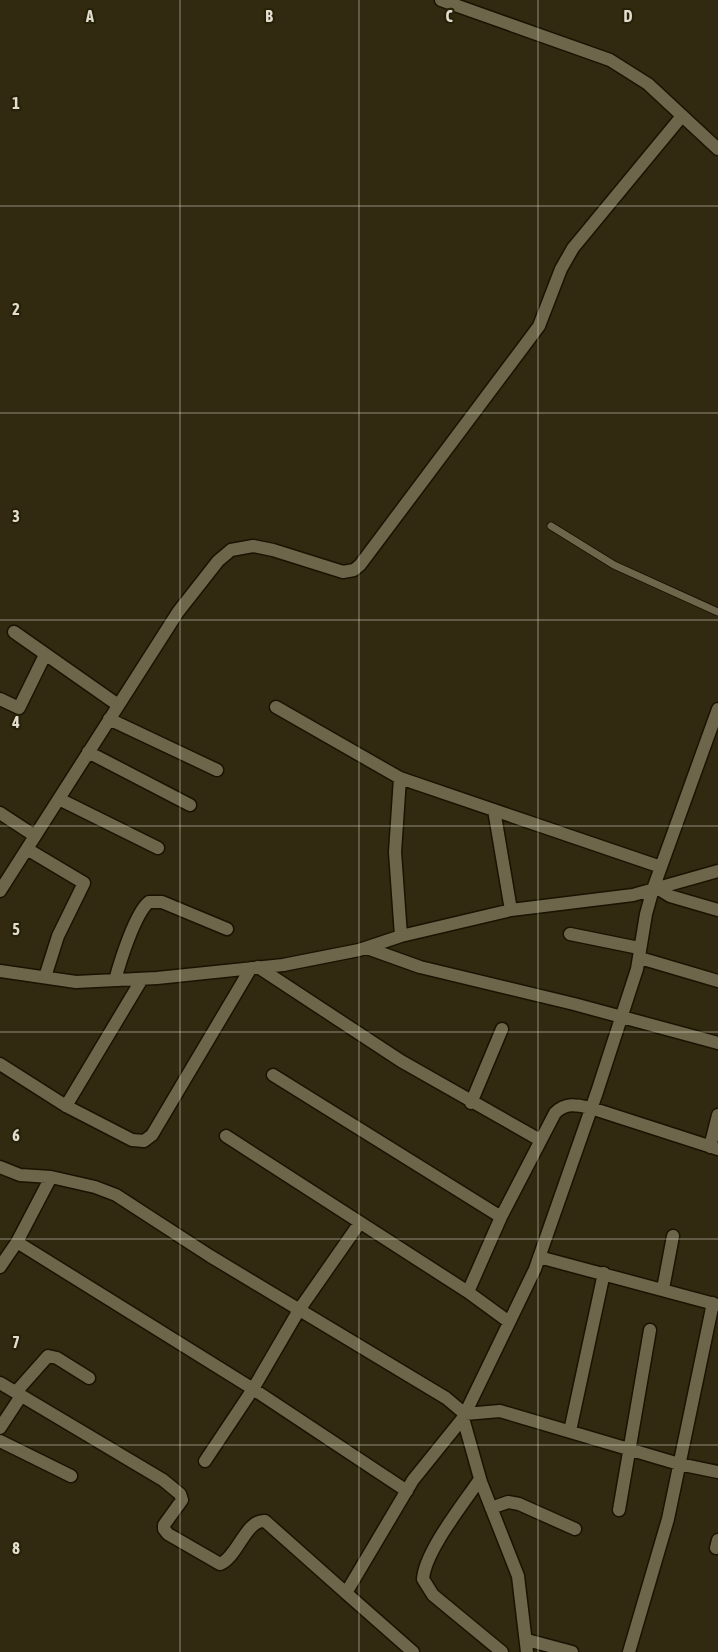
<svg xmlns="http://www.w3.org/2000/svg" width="718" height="1652" viewBox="0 0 718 1652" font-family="'Asap Condensed',sans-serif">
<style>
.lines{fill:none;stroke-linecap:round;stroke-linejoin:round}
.lane-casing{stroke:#191300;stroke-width:9}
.street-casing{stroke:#191300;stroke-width:15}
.secondary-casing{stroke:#191300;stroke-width:15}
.lane{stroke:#6d664b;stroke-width:7}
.street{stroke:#6d664b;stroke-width:12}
.secondary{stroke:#6d664b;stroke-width:12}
.grid{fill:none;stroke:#e2decf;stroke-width:1;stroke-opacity:0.55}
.grid-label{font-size:16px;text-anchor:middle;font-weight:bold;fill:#e2decf;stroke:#272107;stroke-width:4.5;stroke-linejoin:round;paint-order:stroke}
</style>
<rect width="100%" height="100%" fill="#312a11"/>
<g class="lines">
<defs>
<path id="lane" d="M551 526 614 565 718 612"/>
<path id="street" d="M14 632 118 705
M0 699 19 708 45 655
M276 707 400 778 661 867
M109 719 217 770
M88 752 190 805
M400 778 395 852 401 936
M59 799 158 848
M494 810 511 910
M0 813 35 836
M27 849 84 883 58 936 45 977
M657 888 670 896 718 910
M0 891 178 612 218 561 231 550 253 546 273 550 343 572 354 570 360 565 539 326 561 269 573 248 682 116
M570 934 639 948
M367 948 420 967 574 1004 718 1043
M640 958 718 981
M258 967 401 1061 540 1140
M0 971 76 982 157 978 283 965 359 950 401 936 511 910 633 895 718 871
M115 980C120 962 135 913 149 902H162L227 929
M0 1064 66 1106 132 1140 144 1141 152 1135 251 968
M273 1075 501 1217
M471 1103 502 1029
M66 1106 142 979
M226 1136 468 1292 509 1322
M710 1147 718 1115
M0 1167 20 1175 51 1177 95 1187 116 1195 210 1256 446 1398 465 1414 500 1411 679 1464 718 1472
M51 1177 17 1242 253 1389 407 1491
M539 1257 718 1305
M0 1267 17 1242
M663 1289 673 1236
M468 1292 501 1217 555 1113C566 1102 577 1105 591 1108L718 1149
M0 1383 163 1480 180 1494 182 1500 164 1525V1529L168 1534 220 1564C237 1558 246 1519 265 1521L346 1593
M16 1392 48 1356 57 1358 89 1378
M0 1428 21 1396
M570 1431 604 1273
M0 1441 71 1476
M205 1461 253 1389 299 1310 359 1224
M480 1479C464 1503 425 1551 423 1579L433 1595 502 1652
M491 1508 508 1502 519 1504 575 1529
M619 1510 650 1330
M716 1548 718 1540
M527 1640 572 1652
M413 1652 346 1593 413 1480 463 1418
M527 1652 518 1576 481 1482 463 1418 535 1269 597 1092 637 969 646 914 653 889 718 709
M629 1652 668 1519 713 1303"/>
<path id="secondary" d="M441 0 610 60 648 84 718 149"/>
</defs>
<use href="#lane" class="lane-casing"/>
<use href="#street" class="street-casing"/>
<use href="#secondary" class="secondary-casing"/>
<use href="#lane" class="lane"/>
<use href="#street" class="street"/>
<use href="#secondary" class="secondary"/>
</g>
<path class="grid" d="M180 0V1652M359 0V1652M538 0V1652M0 206H718M0 413H718M0 620H718M0 826H718M0 1032H718M0 1239H718M0 1445H718"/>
<g class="grid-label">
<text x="90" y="22">A</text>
<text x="269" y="22">B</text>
<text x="449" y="22">C</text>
<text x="628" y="22">D</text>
<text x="16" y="109">1</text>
<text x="16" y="315">2</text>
<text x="16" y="522">3</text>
<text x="16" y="728">4</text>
<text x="16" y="935">5</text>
<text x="16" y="1141">6</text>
<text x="16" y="1348">7</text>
<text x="16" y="1554">8</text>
</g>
</svg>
